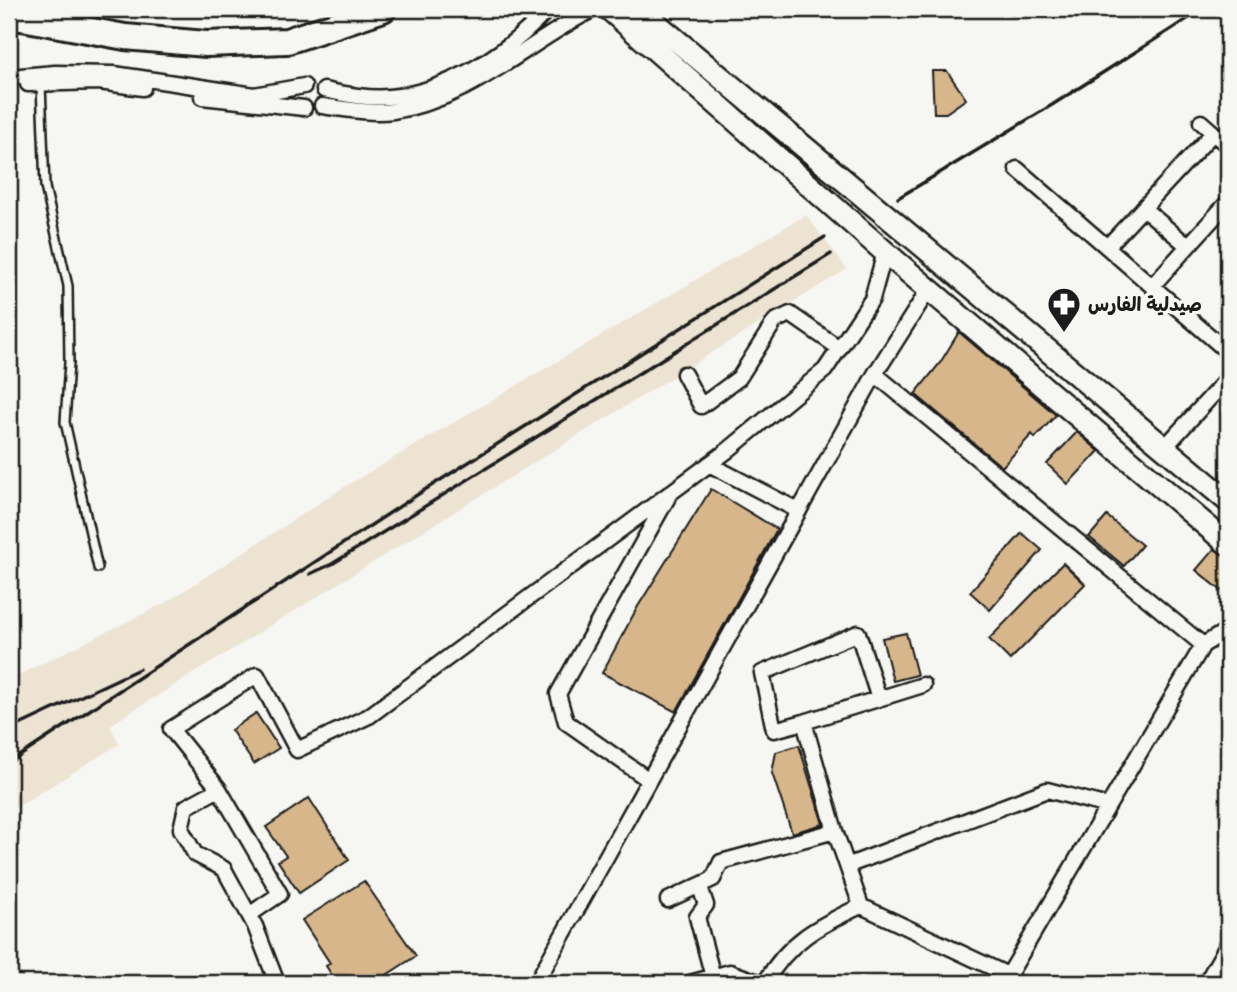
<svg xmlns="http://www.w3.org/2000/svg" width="1237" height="992" viewBox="0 0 1237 992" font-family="Sriracha,'Playpen Sans Arabic',sans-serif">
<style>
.built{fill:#ece3d3}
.building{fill:#d6b68a;stroke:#1c1c1c;stroke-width:2}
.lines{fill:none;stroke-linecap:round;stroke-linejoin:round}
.service-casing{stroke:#1c1c1c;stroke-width:12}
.minor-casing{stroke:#1c1c1c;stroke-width:19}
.primary-casing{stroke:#1c1c1c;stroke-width:26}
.motorway-casing{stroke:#1c1c1c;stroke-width:30}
.service{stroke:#f6f6f2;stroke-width:7}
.minor{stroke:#f6f6f2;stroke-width:14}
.primary{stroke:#f6f6f2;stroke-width:21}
.motorway{stroke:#f6f6f2;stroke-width:24}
.rail{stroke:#1c1c1c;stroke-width:3.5}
.labels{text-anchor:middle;stroke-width:7;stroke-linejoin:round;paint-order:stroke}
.poi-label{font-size:19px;font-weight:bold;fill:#1c1c1c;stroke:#f6f6f2;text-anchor:start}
</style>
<rect width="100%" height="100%" fill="#f6f6f2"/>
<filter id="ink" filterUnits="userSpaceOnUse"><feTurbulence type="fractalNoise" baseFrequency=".0143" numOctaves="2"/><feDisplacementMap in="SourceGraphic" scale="14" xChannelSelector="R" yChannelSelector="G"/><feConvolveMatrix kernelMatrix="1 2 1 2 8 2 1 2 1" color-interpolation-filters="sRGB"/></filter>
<g filter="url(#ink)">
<path class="built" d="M806 215 847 269 110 725 119 744 9 812V680L167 602 341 489Z"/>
<path class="building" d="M932 71H947L966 99 946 113H934Z
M959 332 1056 415 1035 438 1032 434 1002 467 915 394 940 363Z
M1077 432 1099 451 1068 484 1047 464Z
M711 489 777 529 676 712 602 673 637 608Z
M1107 516 1142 545 1124 566 1089 537Z
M1022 533 1042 550 990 610 970 592Z
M1214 549 1228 557V583L1222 591 1196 570Z
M1063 563 1085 584 1010 660 989 639Z
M906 633 917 675 893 681 882 638Z
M256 713 279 748 254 764 231 730Z
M799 745 823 824 792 833 772 773 776 752Z
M309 798 349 860 299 893 278 861 286 856 266 827Z
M364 881 416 956 374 983H337L326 966 330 963 302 920Z"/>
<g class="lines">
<defs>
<path id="service" d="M41 84 45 187 68 286 69 363 65 422 98 568"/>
<path id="minor" d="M9 77 55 73 114 74 254 95 304 86
M28 84 99 82 143 88
M324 90C345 94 367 99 389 97 449 92 509 52 548 9
M202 97 304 108
M322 106C345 109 370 114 393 111 471 100 526 43 594 9
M1201 122 1228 146
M1017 169 1228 352
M1143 208 1188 246
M1107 247 1213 133
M1152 286 1228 202
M684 374 701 406 739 378 775 321 790 314 839 348
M875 374 1203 645
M1165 447 1228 378
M709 464 799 511
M804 722 774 730 762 673 858 633 879 699
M649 780 566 722 558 694 668 497
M219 789 186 807 181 829 195 854 224 869 255 926 277 983
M849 865 1047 790 1108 806
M700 887 706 905 697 917 713 977
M668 900 713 879 721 862 835 831
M861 906 835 831 804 722 923 685
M249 915 280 894 219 789 171 729 257 675 297 750 369 716 727 451 825 370 872 299 885 252
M536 983 875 374 929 289
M690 983 730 972 761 983
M765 983C788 941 820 925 861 906L1008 975
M1004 983 1203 645 1228 630
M1206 983 1228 944"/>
<path id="primary" d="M609 9 885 252 1228 544
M639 9 1228 501"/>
<path id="motorway" d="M9 18H22L125 37 206 44 287 41 383 9"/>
</defs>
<use href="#service" class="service-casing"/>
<use href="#minor" class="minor-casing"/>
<use href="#primary" class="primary-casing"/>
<use href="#motorway" class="motorway-casing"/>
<use href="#service" class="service"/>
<use href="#minor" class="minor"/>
<use href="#primary" class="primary"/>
<use href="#motorway" class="motorway"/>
<path class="rail" d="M898 198 1052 105 1203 9
M310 574 332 564 831 254
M9 730 139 669
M9 763 423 491 825 237"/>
</g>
</g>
<defs>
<symbol id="pharmacy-pin" viewBox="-11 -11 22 30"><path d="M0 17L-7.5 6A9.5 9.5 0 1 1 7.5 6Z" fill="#1c1c1c" stroke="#f6f6f2"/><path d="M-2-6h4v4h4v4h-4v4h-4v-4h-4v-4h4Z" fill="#fff"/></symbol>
</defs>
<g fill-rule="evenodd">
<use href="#pharmacy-pin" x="1045" y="285" width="38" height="52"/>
</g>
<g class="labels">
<g class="poi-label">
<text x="1088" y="311">صيدلية الفارس</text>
</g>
</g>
<rect width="1237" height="992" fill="none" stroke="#f6f6f2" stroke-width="35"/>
<rect x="18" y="18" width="1202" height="957" fill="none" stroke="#1c1c1c" stroke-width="2.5" filter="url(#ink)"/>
</svg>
